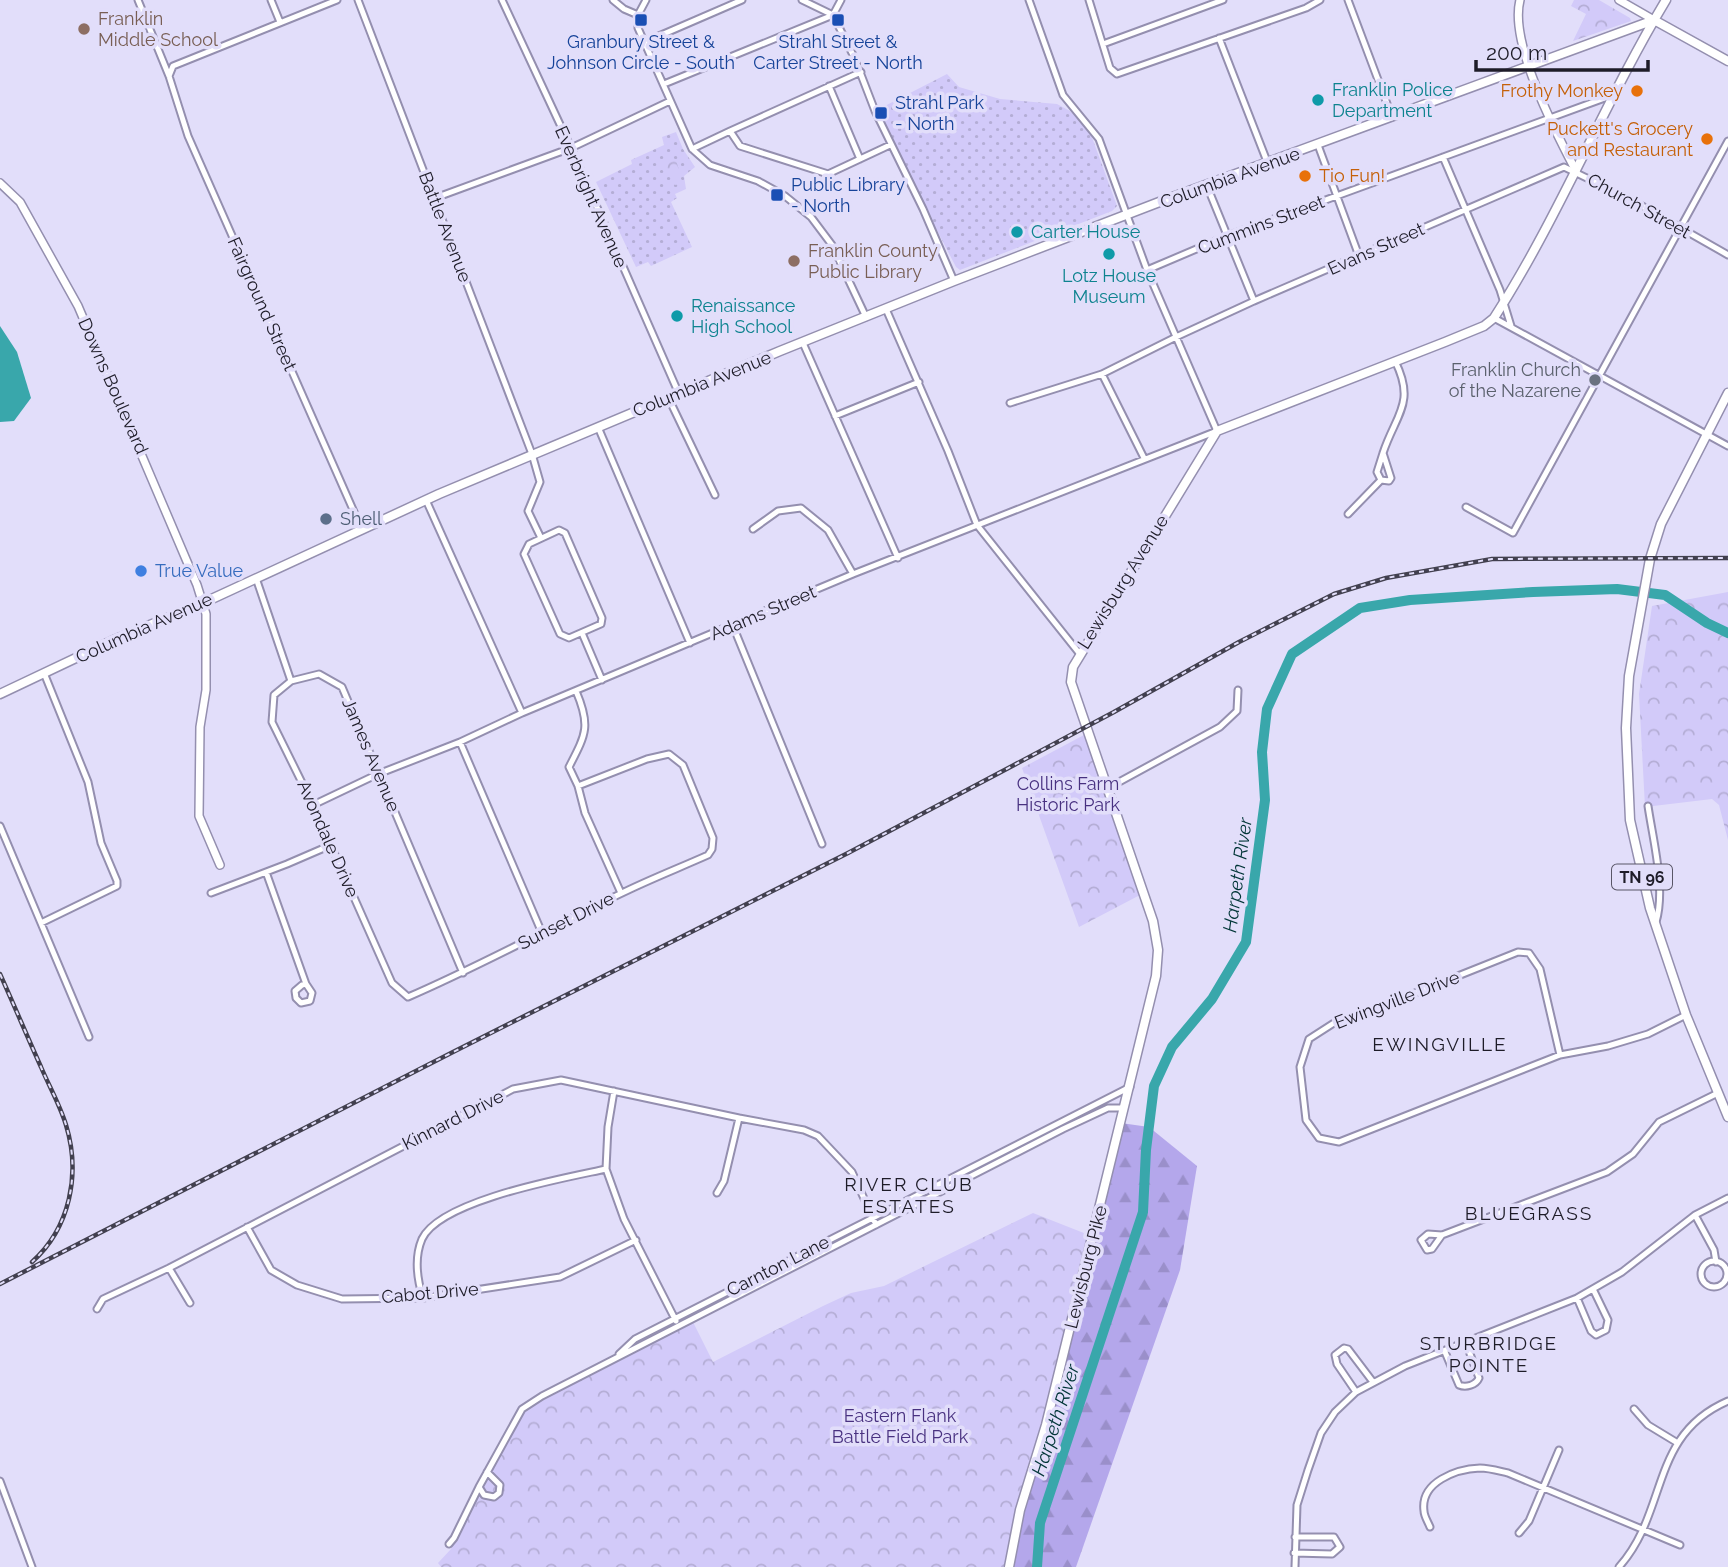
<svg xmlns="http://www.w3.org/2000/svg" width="1728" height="1567" viewBox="0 0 1728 1567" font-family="Raleway,sans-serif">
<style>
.grass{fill:url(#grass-dots)}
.forest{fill:url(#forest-firs)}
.park{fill:url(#park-crowns)}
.water{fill:#39a7ab}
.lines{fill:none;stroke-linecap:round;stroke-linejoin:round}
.river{stroke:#39a7ab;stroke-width:10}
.street-casing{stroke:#948faf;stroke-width:9}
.secondary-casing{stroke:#948faf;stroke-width:10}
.primary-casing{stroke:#948faf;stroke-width:11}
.street{stroke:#fff;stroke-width:5}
.secondary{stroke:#fff;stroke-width:7}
.primary{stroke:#fff;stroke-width:8}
.rail-casing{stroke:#42404f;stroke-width:4.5}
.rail{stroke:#e2defa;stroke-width:2;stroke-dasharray:5;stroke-linecap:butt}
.transit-dot{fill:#1a4fb4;stroke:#e2defa;stroke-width:2.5}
.education-dot{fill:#8d6e63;stroke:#e2defa;stroke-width:2.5}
.food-dot{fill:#e8710a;stroke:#e2defa;stroke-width:2.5}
.culture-dot{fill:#0f9aa8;stroke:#e2defa;stroke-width:2.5}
.worship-dot{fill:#6b7280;stroke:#e2defa;stroke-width:2.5}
.service-dot{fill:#5c6f8a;stroke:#e2defa;stroke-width:2.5}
.shop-dot{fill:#3f7fe0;stroke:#e2defa;stroke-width:2.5}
.labels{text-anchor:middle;stroke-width:7;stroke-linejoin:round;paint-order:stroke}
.shield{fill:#e2defa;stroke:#595667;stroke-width:2}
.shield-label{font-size:16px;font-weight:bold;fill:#1e1c28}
.education-label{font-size:18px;fill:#785e54;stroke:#e2defa;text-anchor:start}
.transit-label{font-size:18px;fill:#164399;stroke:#e2defa}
.culture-label{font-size:18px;fill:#0d838f;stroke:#e2defa;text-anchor:start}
.food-label{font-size:18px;fill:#c56008;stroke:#e2defa;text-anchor:end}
.street-label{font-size:18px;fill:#1e1c28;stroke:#e2defa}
.worship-label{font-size:18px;fill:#5b616d;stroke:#e2defa;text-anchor:end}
.service-label{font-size:18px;fill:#4e5e75;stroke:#e2defa;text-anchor:start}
.shop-label{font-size:18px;fill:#366cbe;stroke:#e2defa;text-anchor:start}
.park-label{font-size:18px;fill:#483180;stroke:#e2defa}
.water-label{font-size:19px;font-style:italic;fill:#003537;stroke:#e2defa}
.neighbourhood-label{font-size:19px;letter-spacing:2px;fill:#1e1c28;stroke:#e2defa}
</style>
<defs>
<pattern id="grass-dots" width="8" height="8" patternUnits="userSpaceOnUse" patternTransform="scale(1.75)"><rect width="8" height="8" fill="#d2caf9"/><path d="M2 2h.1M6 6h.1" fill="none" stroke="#b4add5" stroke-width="1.8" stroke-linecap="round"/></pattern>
<pattern id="forest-firs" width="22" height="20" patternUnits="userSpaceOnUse" patternTransform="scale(1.75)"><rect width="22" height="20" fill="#b4a7eb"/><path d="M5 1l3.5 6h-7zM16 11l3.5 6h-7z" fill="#9a8fca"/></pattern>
<pattern id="park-crowns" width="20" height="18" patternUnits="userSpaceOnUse" patternTransform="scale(1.75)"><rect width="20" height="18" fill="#d2caf9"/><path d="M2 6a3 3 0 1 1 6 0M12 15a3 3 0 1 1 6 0" fill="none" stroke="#b4add5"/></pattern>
</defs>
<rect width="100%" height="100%" fill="#e2defa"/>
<path class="grass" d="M947 74 959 87 1000 99 1057 104 1070 111 1090 132 1117 206 1112 211 960 270 956 267 875 111Z
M676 132 683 149 695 167 684 176 686 189 675 194 677 198 671 202 692 247 651 266 648 262 636 267 596 182 632 164 631 160 664 145 662 137Z"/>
<path class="forest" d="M1121 1123 1149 1127 1197 1166 1180 1270 1076 1567H1009Z"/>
<path class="park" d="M1574 0H1599L1630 18 1631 21 1573 41 1586 14 1571 6Z
M668 154C679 159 678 170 682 181L676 185 673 184 669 171 662 161Z
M1728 592V840L1719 805 1712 799 1645 807 1639 694 1652 606Z
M1084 735 1140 895 1079 927 1022 768Z
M1033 1213 1094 1237 1009 1567H441L438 1563 451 1549 454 1538 522 1409 542 1396 692 1320 713 1362 823 1306 851 1293 884 1286Z"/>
<path class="water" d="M0 326 17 352 31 398 14 421 0 422Z"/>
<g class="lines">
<path class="river" d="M1037 1567 1040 1523 1143 1212 1146 1150 1154 1086 1172 1047 1212 999 1246 942 1265 800 1262 752 1267 709 1292 654 1360 608 1410 600 1533 592 1617 589 1665 595 1707 623 1728 633"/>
<defs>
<path id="street" d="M138 0 169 76 188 136 362 530
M271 0 280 22
M358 0 532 454 540 482 528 511 541 538
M502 0 571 148 679 394
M613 0 624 9 638 15
M646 0 638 15V28L692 149 710 165 758 181 785 196 811 217 832 245 866 317
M802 0 833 15 855 59 875 111 923 209 954 281
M1089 0 1110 68 1117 74 1306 8 1320 0
M1348 0 1392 117
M1219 38 1268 164
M645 42 742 0
M1103 44 1223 0
M169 76 173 66 337 0
M664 84 833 15 841 0
M829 86 860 159
M730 131 861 72
M1318 145 1359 256
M692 149 730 131 740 146 828 174 890 145
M1443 157 1500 290 1511 326
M1207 186 1254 301
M435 198 571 148 670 101
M1147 270 1227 236 1613 95
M886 309 948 451 977 525 1079 653
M1494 318 1728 446
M803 343 898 558
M1102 374 1144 458
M668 397 715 495
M1010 403 1102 374 1176 337 1254 301 1564 167 1628 198 1728 255
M835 416 919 382
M598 427 690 643
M1383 453 1377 472 1381 480 1389 481 1391 478 1383 453C1396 414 1416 403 1395 361
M426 500 522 713
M1466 507 1513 533 1728 141
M1348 514 1381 480
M753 529 778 511 801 508 828 530 853 574
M559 530 565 533 602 618 601 624 569 638 560 634 524 554 529 544Z
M256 578 291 681
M733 626 822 844
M582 633 602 680
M576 691C591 726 586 734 569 767L578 786 585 813 621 893
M460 742 542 933
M1108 788 1220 727 1237 711 1238 690
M313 805 378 774 460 742 522 713 853 574 1217 431 1147 270 1099 139 1063 95 1029 0
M1648 806C1653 840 1666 889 1656 922
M0 826 89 1037
M266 872 306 984 312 993 310 1001 301 1003 296 998 295 991 302 985 306 984
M211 893 287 864 331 845
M41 923 117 886V881L101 843 88 782 44 673
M463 973 342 687 319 674 291 681 274 695 272 722 313 805 392 983 408 997C480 966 549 928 620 894 648 880 679 868 708 855L712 849 713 838 683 765 669 754 647 759 578 786
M1560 1055 1540 969 1529 953 1518 952 1380 1007 1337 1021 1309 1039 1300 1067 1306 1120 1319 1138 1339 1142 1560 1055 1608 1046 1648 1034 1686 1015
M614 1091 608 1127 606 1169 624 1219 676 1321
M717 1193 724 1181 739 1118
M1695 1215 1714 1250 1716 1262
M247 1227 271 1270 297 1285 342 1299 423 1298 560 1277 636 1240
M1442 1235 1432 1249 1427 1250 1421 1240 1428 1234 1442 1235 1607 1172 1633 1154 1659 1122 1718 1093
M1701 1274a13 13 0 1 1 26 0a13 13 0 1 1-26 0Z
M169 1268 190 1303
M423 1298C417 1279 414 1258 422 1239 440 1200 565 1178 606 1169
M1577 1298 1591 1331 1596 1335 1606 1330 1608 1320 1593 1289
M97 1309 103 1299 169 1268 513 1089 561 1080 739 1118 804 1130 818 1136 852 1172 876 1225
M1445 1352 1459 1385C1466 1388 1476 1385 1479 1378L1466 1343
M619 1354 635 1339 1130 1087
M1356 1392 1337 1364 1335 1355 1344 1348 1348 1349 1373 1382
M1634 1409 1648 1425 1676 1442
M487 1472 500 1485 499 1493 494 1497 484 1495 479 1487 522 1409 542 1396 1063 1129 1108 1108H1124
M0 1481 32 1567
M1430 1527C1428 1522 1424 1516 1424 1511 1420 1482 1456 1469 1480 1468 1489 1468 1499 1471 1508 1473L1680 1545
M1519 1533 1529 1521 1559 1450
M449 1544 454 1538 479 1487
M1294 1553 1332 1554 1340 1547 1334 1537H1295
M1295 1567 1297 1505 1308 1470 1321 1433 1335 1412 1356 1392 1405 1366 1577 1298 1622 1272 1695 1215 1728 1198
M1619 1567C1669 1511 1649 1435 1728 1401"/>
<path id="secondary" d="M1520 0C1509 43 1555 131 1576 171
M1619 0 1654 20
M0 183 20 202 78 306 197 585 206 614V690L200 727 199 816 220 865"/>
<path id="primary" d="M1654 20 1728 61
M1728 393 1661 524 1650 559 1629 676 1626 728 1630 820 1650 908 1686 1015 1728 1117
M0 694 116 639 203 603 439 494 780 351 954 281 1162 201 1654 20
M1009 1567 1020 1510 1046 1425 1156 976 1158 950 1153 921 1071 682 1073 667 1217 431 1445 342 1484 326 1494 318C1559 217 1604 103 1666 0"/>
</defs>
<use href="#street" class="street-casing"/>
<use href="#secondary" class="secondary-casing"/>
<use href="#primary" class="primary-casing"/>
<use href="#street" class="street"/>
<use href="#secondary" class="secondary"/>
<use href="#primary" class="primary"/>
<defs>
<path id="rail" d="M0 974C14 1005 27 1036 41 1067 49 1086 60 1105 66 1125 81 1174 70 1228 32 1262
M0 1284 453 1052 848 853 1114 712 1239 642 1334 594 1386 578 1492 559 1728 558"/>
</defs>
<use href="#rail" class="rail-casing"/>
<use href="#rail" class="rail"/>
</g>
<g class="transit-dot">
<rect x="634" y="13" width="14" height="14" rx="3.5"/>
<rect x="831" y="13" width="14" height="14" rx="3.5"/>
<rect x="874" y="106" width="14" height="14" rx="3.5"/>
<rect x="770" y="188" width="14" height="14" rx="3.5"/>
</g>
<g class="education-dot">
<circle cx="84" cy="29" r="7"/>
<circle cx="794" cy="261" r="7"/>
</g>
<g class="food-dot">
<circle cx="1637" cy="91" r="7"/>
<circle cx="1707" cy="139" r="7"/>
<circle cx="1305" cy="176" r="7"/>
</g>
<g class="culture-dot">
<circle cx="1318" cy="100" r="7"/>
<circle cx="1017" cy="232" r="7"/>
<circle cx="1109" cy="254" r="7"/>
<circle cx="677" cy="316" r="7"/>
</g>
<circle class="worship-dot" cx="1595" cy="380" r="7"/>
<circle class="service-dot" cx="326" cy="519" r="7"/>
<circle class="shop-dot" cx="141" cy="571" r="7"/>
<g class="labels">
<rect class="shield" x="1612" y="864.5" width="60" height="25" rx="5"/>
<g class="shield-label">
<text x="1642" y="883">TN 96</text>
</g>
<g class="education-label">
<text x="98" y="25">Franklin<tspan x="98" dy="21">Middle School</tspan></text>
<text x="808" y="257">Franklin County<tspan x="808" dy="21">Public Library</tspan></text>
</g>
<g class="transit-label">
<text x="641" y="48">Granbury Street &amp;<tspan x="641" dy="21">Johnson Circle - South</tspan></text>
<text x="838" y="48">Strahl Street &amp;<tspan x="838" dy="21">Carter Street - North</tspan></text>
<text x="895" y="109" text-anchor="start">Strahl Park<tspan x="895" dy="21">- North</tspan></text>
<text x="791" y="191" text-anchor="start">Public Library<tspan x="791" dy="21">- North</tspan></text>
</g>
<g class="culture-label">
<text x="1332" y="96">Franklin Police<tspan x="1332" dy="21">Department</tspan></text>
<text x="1031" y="238">Carter House</text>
<text x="1109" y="282" text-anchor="middle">Lotz House<tspan x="1109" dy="21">Museum</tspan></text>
<text x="691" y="312">Renaissance<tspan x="691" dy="21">High School</tspan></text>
</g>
<g class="food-label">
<text x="1623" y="97">Frothy Monkey</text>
<text x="1693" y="135">Puckett's Grocery<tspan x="1693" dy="21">and Restaurant</tspan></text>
<text x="1319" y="182" text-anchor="start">Tio Fun!</text>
</g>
<g class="street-label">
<text transform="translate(1230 178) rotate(-20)" y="6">Columbia Avenue</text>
<text transform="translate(591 197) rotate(66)" y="6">Everbright Avenue</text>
<text transform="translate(1639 206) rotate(29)" y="6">Church Street</text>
<text transform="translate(1261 225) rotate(-21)" y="6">Cummins Street</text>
<text transform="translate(445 227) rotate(69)" y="6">Battle Avenue</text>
<text transform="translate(1376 249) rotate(-24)" y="6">Evans Street</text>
<text transform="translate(262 304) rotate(66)" y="6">Fairground Street</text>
<text transform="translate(702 384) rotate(-22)" y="6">Columbia Avenue</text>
<text transform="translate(113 386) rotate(66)" y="6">Downs Boulevard</text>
<text transform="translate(1123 582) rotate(-58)" y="6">Lewisburg Avenue</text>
<text transform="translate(763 613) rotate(-23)" y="6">Adams Street</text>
<text transform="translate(144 628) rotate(-24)" y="6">Columbia Avenue</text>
<text transform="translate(371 755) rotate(67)" y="6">James Avenue</text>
<text transform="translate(328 839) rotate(66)" y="6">Avondale Drive</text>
<text transform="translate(566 921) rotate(-27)" y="6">Sunset Drive</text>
<text transform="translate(1397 1000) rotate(-21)" y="6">Ewingville Drive</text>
<text transform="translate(453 1120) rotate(-27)" y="6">Kinnard Drive</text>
<text transform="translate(778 1266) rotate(-27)" y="6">Carnton Lane</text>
<text transform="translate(1086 1267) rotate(-76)" y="6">Lewisburg Pike</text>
<text transform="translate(430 1293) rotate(-5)" y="6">Cabot Drive</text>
</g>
<g class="worship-label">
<text x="1581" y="376">Franklin Church<tspan x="1581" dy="21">of the Nazarene</tspan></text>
</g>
<g class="service-label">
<text x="340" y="525">Shell</text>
</g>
<g class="shop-label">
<text x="155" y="577">True Value</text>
</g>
<g class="park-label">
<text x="1068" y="790">Collins Farm<tspan x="1068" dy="21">Historic Park</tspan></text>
<text x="900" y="1422">Eastern Flank<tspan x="900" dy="21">Battle Field Park</tspan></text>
</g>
<g class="water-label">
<text transform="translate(1237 875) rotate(-82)" y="7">Harpeth River</text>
<text transform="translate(1055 1420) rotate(-72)" y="7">Harpeth River</text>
</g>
<g class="neighbourhood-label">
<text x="1440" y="1051">EWINGVILLE</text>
<text x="909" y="1191">RIVER CLUB<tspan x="909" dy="22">ESTATES</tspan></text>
<text x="1529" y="1220">BLUEGRASS</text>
<text x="1489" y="1350">STURBRIDGE<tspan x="1489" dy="22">POINTE</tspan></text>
</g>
</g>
<path d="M1476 60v10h172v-10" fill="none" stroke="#1e1c28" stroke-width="3.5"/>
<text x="1486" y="60" font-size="21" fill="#1e1c28" stroke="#e2defa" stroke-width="5" paint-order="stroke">200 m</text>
</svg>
